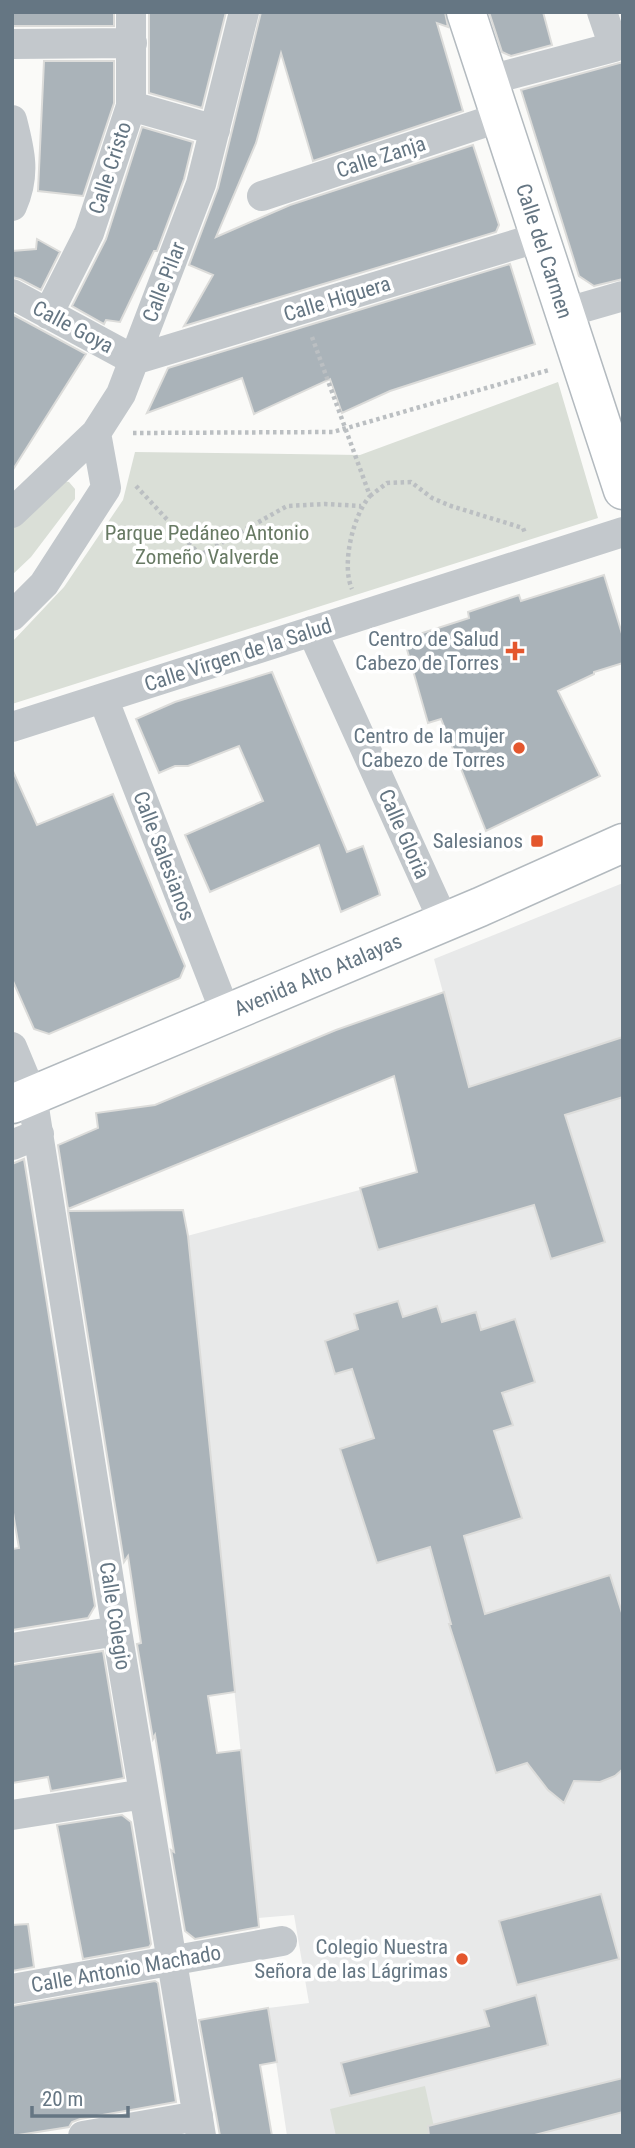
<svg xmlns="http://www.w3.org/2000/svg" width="635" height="2148" viewBox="0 0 635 2148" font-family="'Roboto Condensed',sans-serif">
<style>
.built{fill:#e8e9e9}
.green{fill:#dadfd7}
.building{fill:#aab3b9;stroke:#dcdcda;stroke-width:2}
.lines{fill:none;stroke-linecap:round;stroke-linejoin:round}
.secondary-casing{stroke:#b3babf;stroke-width:41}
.path{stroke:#bbbfc2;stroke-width:4.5;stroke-dasharray:3.5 3.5;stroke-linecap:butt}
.street{stroke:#c3c8cc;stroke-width:30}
.secondary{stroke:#fff;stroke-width:38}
.poi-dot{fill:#e4572e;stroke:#fff;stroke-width:2.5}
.labels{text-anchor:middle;stroke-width:7;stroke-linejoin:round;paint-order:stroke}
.street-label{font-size:21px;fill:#657683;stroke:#fff}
.park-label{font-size:21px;fill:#687a64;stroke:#fff}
.poi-label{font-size:21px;fill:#657683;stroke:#fff;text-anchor:end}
</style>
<rect width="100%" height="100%" fill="#fafaf8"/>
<path class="built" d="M623 883V2136H287L268 2008 309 2003 294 1915 258 1918 187 1236 487 1156 434 959Z"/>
<path class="green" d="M558 382 598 518 12 704V642L64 587 123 500 135 452 360 455Z
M63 481 69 482 75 489V499L31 557 12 575V527L49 489Z
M425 2086 436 2136H336L330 2109Z"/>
<path class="building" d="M12 12H114V26H12Z
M149 12H226L202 108 149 93Z
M261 12H445L448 27 437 23 463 111 313 161 281 53 256 143 216 237 290 205 473 145 499 225 496 232 184 326 213 275 189 265 218 188Z
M489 12H543L552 45 511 56 502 52Z
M44 61H114V103L83 196 38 191Z
M623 62V279L594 286 579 276 521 90Z
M142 127 193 142 184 179 157 251H154L120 322 106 320 104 324 72 306 106 239Z
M37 239 60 252 41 290 20 279 12 277V251L36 249Z
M510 264 535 344 390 391 342 413 330 379 254 414 242 378 147 413 168 368Z
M12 314 86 354 12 471Z
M604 575 623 637V663L594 672V674L558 691 600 776 486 831 441 719 428 723 404 639 469 618 468 612 519 595 521 601Z
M272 672 347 852 363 846 378 888 380 895 341 912 319 845 210 892 185 835 263 801 239 746 188 766H175L159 773 136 719 175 702Z
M12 769 37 825 113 794 185 966 180 978 49 1034 34 1029 12 979Z
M444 992 469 1087 623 1037V1097L565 1115 605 1242 551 1259 534 1205 378 1250 360 1188 417 1172 394 1076 68 1209 58 1145 98 1128 96 1113 155 1105 336 1030Z
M24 1159 95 1606 88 1618 12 1630V1549L19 1548 12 1507V1164Z
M183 1210 188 1236 235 1692 208 1696 217 1753 241 1750 259 1927 195 1939 185 1931 171 1850 174 1852 155 1735 153 1739 137 1644 141 1643 128 1556 124 1562 68 1211Z
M398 1301 403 1317 437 1306 442 1322 476 1312 481 1330 515 1319 535 1382 502 1393 513 1425 494 1431 522 1518 464 1536 485 1614 610 1575 623 1616V1769L615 1776 600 1782 574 1781 564 1803 548 1790 527 1763 496 1773 449 1624H451L430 1547 377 1563 340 1449 374 1438 352 1369 335 1374 325 1341 358 1329 354 1314Z
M103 1651 124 1778 51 1791 48 1777 12 1783V1665Z
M122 1815 131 1822 151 1944 149 1947 83 1959 57 1825Z
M601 1894 619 1959 517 1985 499 1921Z
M28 1924 34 1967 12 1971V1925Z
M155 1981 158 1983 176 2102 80 2119 72 2122 69 2127 12 2136V2006Z
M536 1995 548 2045 350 2096 341 2063 489 2026 484 2010Z
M268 2008 277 2062 260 2065 272 2136H220L199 2020Z
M623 2078V2112L531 2136H429L428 2126Z"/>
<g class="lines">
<defs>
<path id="secondary" d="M466 12 623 490
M12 1104 480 907 623 843"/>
</defs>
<use href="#secondary" class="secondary-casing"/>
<path class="path" d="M312 337 370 496C353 515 341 565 352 589
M133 433 333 432 549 370
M136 486 200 555 287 506 325 504 361 506
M370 496 387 483 411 482 432 498 451 506 523 528 525 533"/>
<path class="street" d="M12 44 132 43
M489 80 614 47 602 12
M131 106 215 130
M12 120C20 151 26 175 12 206
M262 196 501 117
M12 294 134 360 540 237
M564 313 623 296
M48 314 89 233 131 106V12
M12 513 96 433 121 394 201 184 244 12
M12 616 44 584 106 488 96 433
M312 631 444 922
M103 698 226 1014
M12 727 623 532
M12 1047 32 1095 117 1631 201 2136
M12 1145 39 1134
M12 1648 117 1631
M12 1815 144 1794
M12 1989 282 1941
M83 2136 198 2116"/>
<use href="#secondary" class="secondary"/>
</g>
<g class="poi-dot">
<path d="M511.5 640.5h7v7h7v7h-7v7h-7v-7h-7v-7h7z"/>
<circle cx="519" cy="748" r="7"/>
<rect x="530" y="834" width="14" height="14" rx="3.5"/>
<circle cx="462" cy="1959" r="7"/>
</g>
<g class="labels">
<g class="street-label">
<text transform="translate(381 157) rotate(-18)" y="7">Calle Zanja</text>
<text transform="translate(110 168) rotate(-72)" y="7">Calle Cristo</text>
<text transform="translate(544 251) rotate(72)" y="7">Calle del Carmen</text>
<text transform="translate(164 282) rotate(-69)" y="7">Calle Pilar</text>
<text transform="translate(337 299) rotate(-17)" y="7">Calle Higuera</text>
<text transform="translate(73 327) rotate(28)" y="7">Calle Goya</text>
<text transform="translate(238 655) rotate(-18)" y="7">Calle Virgen de la Salud</text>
<text transform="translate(404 834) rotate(66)" y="7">Calle Gloria</text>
<text transform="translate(164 856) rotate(69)" y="7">Calle Salesianos</text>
<text transform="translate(318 975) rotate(-23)" y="7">Avenida Alto Atalayas</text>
<text transform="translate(115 1616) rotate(81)" y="7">Calle Colegio</text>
<text transform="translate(126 1969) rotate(-10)" y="7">Calle Antonio Machado</text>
</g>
<g class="park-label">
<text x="207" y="540">Parque Pedáneo Antonio<tspan x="207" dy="24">Zomeño Valverde</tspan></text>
</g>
<g class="poi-label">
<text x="499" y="646">Centro de Salud<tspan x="499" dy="24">Cabezo de Torres</tspan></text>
<text x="505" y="743">Centro de la mujer<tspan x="505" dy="24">Cabezo de Torres</tspan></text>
<text x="523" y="848">Salesianos</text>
<text x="448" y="1954">Colegio Nuestra<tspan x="448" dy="24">Señora de las Lágrimas</tspan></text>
</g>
</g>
<rect width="635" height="2148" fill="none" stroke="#657683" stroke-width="28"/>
<path d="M32 2106v10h96v-10" fill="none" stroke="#657683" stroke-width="3.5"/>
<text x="42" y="2106" font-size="21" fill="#657683" stroke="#ffffff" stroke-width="5" paint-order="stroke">20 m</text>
</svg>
